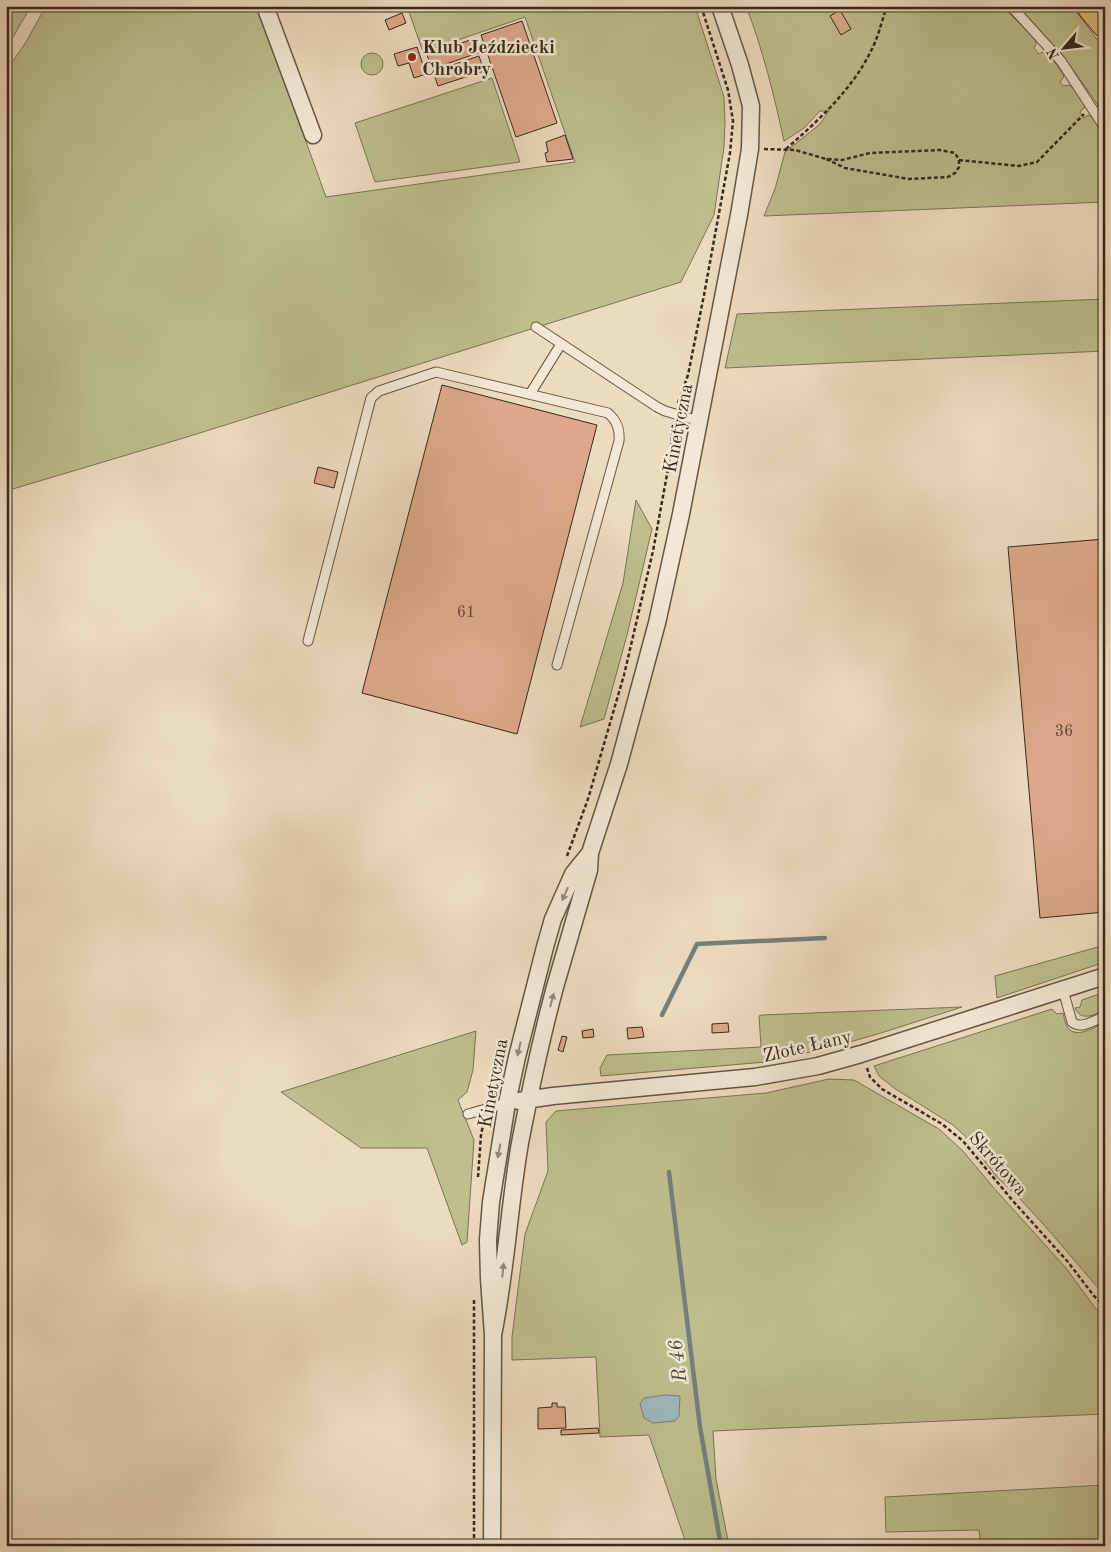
<svg xmlns="http://www.w3.org/2000/svg" width="1111" height="1552" viewBox="0 0 1111 1552" font-family="'Old Standard TT',serif">
<style>
.green{fill:#bebe8e;stroke:#7a7454}
.water{fill:#9eb8bd;stroke:#757f7b}
.lines{fill:none;stroke-linecap:round;stroke-linejoin:round}
.stream{stroke:#757f7b;stroke-width:4.5}
.building{fill:#dda88b;stroke:#372919}
.lane-casing{stroke:#645642;stroke-width:11}
.street-casing{stroke:#645642;stroke-width:19}
.highway-casing{stroke:#372919;stroke-width:30}
.path{stroke:#372919;stroke-width:2.5;stroke-dasharray:4 2.5;stroke-linecap:butt}
.lane{stroke:#f3e8d5;stroke-width:9}
.street{stroke:#f3e8d5;stroke-width:16}
.highway{stroke:#e6be80;stroke-width:28}
.oneway{fill:#958877}
.poi-dot{fill:#8f2418;stroke:#f3e8d5;stroke-width:2}
.labels{text-anchor:middle;stroke-width:5;stroke-linejoin:round;paint-order:stroke}
.number-label{font-size:16px;fill:#604936}
.poi-label{font-size:19px;font-weight:bold;fill:#372919;stroke:#f3e8d5;text-anchor:start}
.street-label{font-size:19px;fill:#372919;stroke:#f3e8d5}
.water-label{font-size:20px;font-style:italic;fill:#514d42;stroke:#f3e8d5}
</style>
<rect width="100%" height="100%" fill="#eddbbf"/>
<filter id="stains"><feTurbulence type="fractalNoise" baseFrequency=".004" numOctaves="4"/><feColorMatrix values="0 0 0 0 .2 0 0 0 0 .09 0 0 0 0 .02 0 0 0 .5 -.17"/></filter>
<radialGradient id="worn" r=".72"><stop offset=".6" stop-color="#630" stop-opacity="0"/><stop offset="1" stop-color="#630" stop-opacity=".3"/></radialGradient>
<path class="green" d="M6 6H31L6 49Z
M46 6H257L326 197 575 162 525 17 423 52 408 9 417 6H695L724 97 725 122 724 147 714 215 681 282 187 437 6 491V71L26 42Z
M746 6H1002L1035 39 1036 44 1034 48 1039 54 1043 52H1047L1064 75 1063 78 1060 82 1063 86 1069 85C1075 89 1082 99 1085 107L1080 112 1084 118 1088 115 1093 117 1105 138V202L764 216 775 189 785 152 819 125 829 111H820L804 128 784 141C774 95 763 50 746 6Z
M1018 6H1072L1105 50V116C1080 76 1050 41 1018 6Z
M361 64a11 11 0 1 1 22 0a11 11 0 1 1-22 0Z
M492 78 520 162 375 182 355 123Z
M1105 299V351L725 368 737 314Z
M636 500 652 529 627 635 604 719 580 727 623 583Z
M1105 945V962L997 998 995 976Z
M1105 992V1010C1094 1015 1081 1022 1075 1008L1080 1007 1082 1000Z
M962 1007 881 1033 836 1046 766 1062 601 1076 600 1068 607 1055 761 1047 759 1016 762 1015Z
M1052 1009 1057 1014 1063 1013C1064 1017 1065 1024 1068 1028 1077 1039 1095 1027 1105 1022V1296L1044 1225 1020 1199 996 1176 965 1136 953 1125 894 1088 879 1076 874 1066Z
M476 1031 473 1070 467 1092 458 1100 474 1140 467 1242 462 1245 427 1148H361L281 1092Z
M829 1079 854 1080 939 1129 962 1150 993 1187 1066 1268 1096 1309 1105 1318V1414L713 1431 716 1479 729 1546H687L649 1435 600 1437 596 1357 512 1360V1337L525 1234 548 1171 546 1122 556 1111 766 1093Z
M1105 1485V1546H981L979 1530 886 1532 885 1497Z"/>
<path class="water" d="M665 1395 680 1396 679 1416 675 1421 653 1423 644 1418 640 1404 644 1398Z"/>
<g class="lines">
<path class="stream" d="M662 1015 697 944 825 938
M669 1172 700 1427 721 1546"/>
</g>
<path class="building" d="M840 10 851 29 841 35 830 16Z
M402 13 406 23 389 30 385 20Z
M522 21 557 123 516 137 481 35Z
M473 39 478 53 443 65 444 68 479 56 484 71 438 86 427 55Z
M417 47 426 74 414 78 409 63 398 66 394 54Z
M565 135 573 159 547 162 545 153 548 152 546 142Z
M442 385 597 425 517 734 362 693Z
M318 467 338 472 334 488 314 483Z
M1105 539V912L1040 918 1008 547Z
M728 1023 729 1032 712 1033V1024Z
M642 1027 644 1037 628 1039 627 1028Z
M593 1029 594 1037 583 1038 582 1031Z
M562 1036 567 1037 563 1052 558 1050Z
M552 1403H557V1407H565L566 1428 538 1429V1408L552 1407Z
M598 1428 599 1433 561 1435V1430Z"/>
<g class="lines">
<defs>
<path id="lane" d="M1011 6 1061 61 1105 128
M536 327 657 407 665 411 699 421
M530 394 561 344
M308 641 371 398 379 391 436 372 608 413C617 421 620 429 619 441L557 665
M1063 990 1072 1022C1081 1030 1095 1020 1105 1016
M468 1114 507 1103"/>
<path id="street" d="M265 6 313 135
M519 1101 553 1096 755 1077 818 1066 861 1054 1105 976
M493 1335C506 1272 509 1207 520 1143 530 1091 541 1039 555 987 566 948 578 909 589 870L590 853 619 764 657 623 681 514 739 215 750 149 751 106 740 65 720 6
M492 1546 493 1335 489 1279 488 1240 491 1202 507 1103 517 1057 545 947 553 919 573 874 590 853"/>
<path id="highway" d="M1091 6 1105 23"/>
</defs>
<use href="#lane" class="lane-casing"/>
<use href="#street" class="street-casing"/>
<use href="#highway" class="highway-casing"/>
<path class="path" d="M764 149 795 150 826 159 842 160 870 153 940 150 955 153 959 160V167L955 173 948 177 909 179 845 168 826 159
M786 149C820 119 853 89 873 47 879 34 882 20 887 6
M959 160 1019 166 1037 162 1084 114
M678 403 688 375 704 295 730 153 733 121 728 90 701 6
M567 856 588 799 624 675 653 551 670 458 673 425
M867 1068 870 1077 882 1089 942 1124 963 1141 1013 1201 1068 1262 1094 1296 1105 1307
M488 1098 499 1060
M478 1177 481 1135 484 1120
M474 1300V1546"/>
<use href="#lane" class="lane"/>
<use href="#street" class="street"/>
<use href="#highway" class="highway"/>
</g>
<defs><path id="oneway-solid" d="M-6-.8H1V-3.2L6.5 0L1 3.2V.8H-6Z" transform="scale(1.25)"/></defs>
<g class="oneway">
<use href="#oneway-solid" transform="translate(565 894) rotate(114)"/>
<use href="#oneway-solid" transform="translate(552 1000) rotate(-75)"/>
<use href="#oneway-solid" transform="translate(519 1049) rotate(103)"/>
<use href="#oneway-solid" transform="translate(499 1151) rotate(101)"/>
<use href="#oneway-solid" transform="translate(503 1270) rotate(-85)"/>
</g>
<circle class="poi-dot" cx="412" cy="57" r="5"/>
<g class="labels">
<g class="number-label">
<text x="466" y="617">61</text>
<text x="1064" y="736">36</text>
</g>
<g class="poi-label">
<text x="422" y="53">Klub Jeździecki<tspan x="422" dy="22">Chrobry</tspan></text>
</g>
<g class="street-label">
<text transform="translate(677 428) rotate(-79)" y="7">Kinetyczna</text>
<text transform="translate(807 1045) rotate(-13)" y="7">Złote Łany</text>
<text transform="translate(492 1083) rotate(-79)" y="7">Kinetyczna</text>
<text transform="translate(999 1163) rotate(49)" y="7">Skrótowa</text>
</g>
<g class="water-label">
<text transform="translate(677 1361) rotate(-97)" y="7">R 46</text>
</g>
</g>
<rect width="1111" height="1552" fill="none" stroke="#eddbbf" stroke-width="25"/>
<rect x="8" y="8" width="1096" height="1537" fill="none" stroke="#372919" stroke-width="2.5"/>
<rect x="12" y="12" width="1086" height="1527" fill="none" stroke="#372919"/>
<g transform="translate(1064 48) rotate(242)" stroke="#f3e8d5" stroke-width="4" paint-order="stroke">
<path d="M0-4L9 19L0 12L-9 19Z" fill="#372919"/>
<text y="-8" font-size="14" font-weight="bold" text-anchor="middle" fill="#372919">N</text>
</g>
<rect width="100%" height="100%" filter="url(#stains)"/>
<rect width="100%" height="100%" fill="url(#worn)"/>
</svg>
